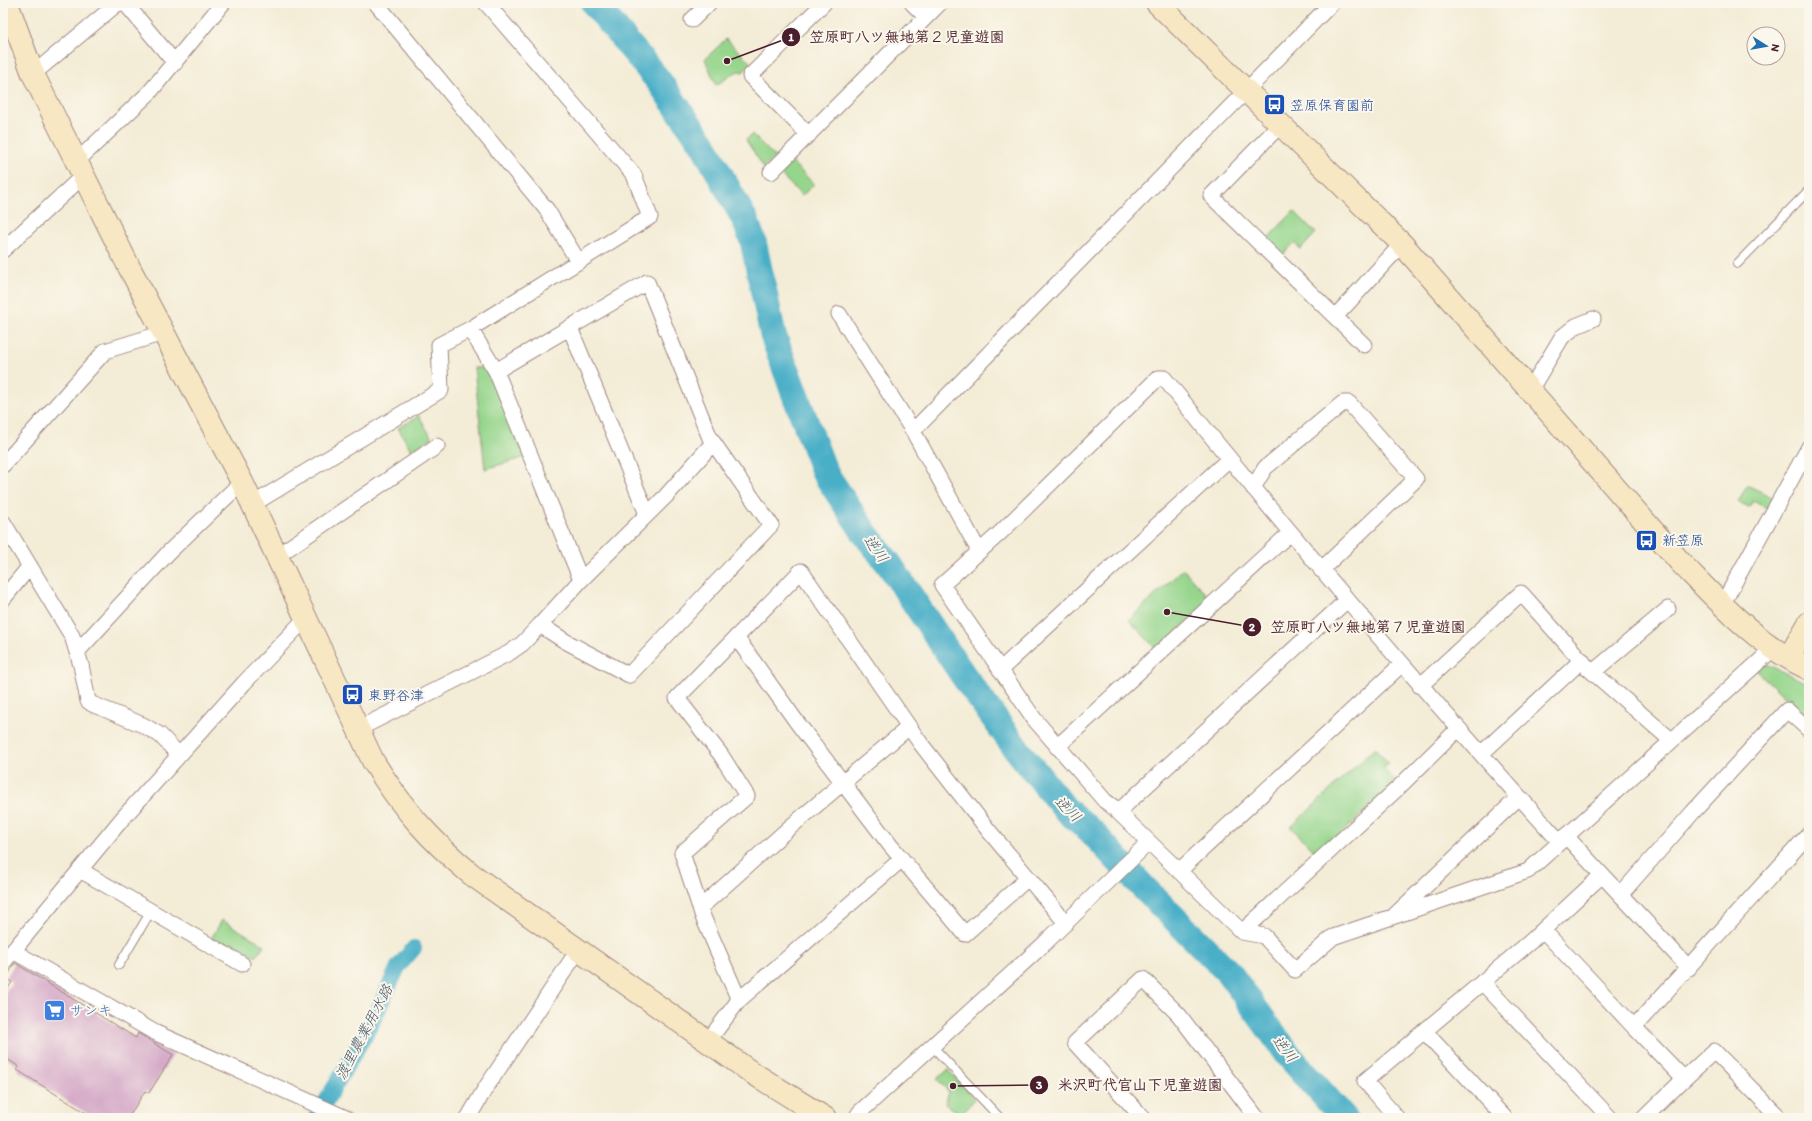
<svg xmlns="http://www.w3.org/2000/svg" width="1812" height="1121" viewBox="0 0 1812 1121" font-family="Itim,'Klee One',sans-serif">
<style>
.green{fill:#95d58c;stroke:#707a5c}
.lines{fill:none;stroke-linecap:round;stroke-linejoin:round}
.canal{stroke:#48afc7;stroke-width:16}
.river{stroke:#48afc7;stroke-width:27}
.building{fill:#d4a8c7}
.lane-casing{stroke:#9e8680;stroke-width:10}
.street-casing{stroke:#9e8680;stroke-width:17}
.secondary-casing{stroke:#9e8680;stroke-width:24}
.path{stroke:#9e8680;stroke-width:2.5;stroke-dasharray:1 3;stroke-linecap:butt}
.lane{stroke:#fff;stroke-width:8}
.street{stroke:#fff;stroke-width:15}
.secondary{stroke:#f8e7c3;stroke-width:22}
.labels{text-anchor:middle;stroke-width:4;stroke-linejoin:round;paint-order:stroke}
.transit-label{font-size:14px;fill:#164399;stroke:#fbf7ec;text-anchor:start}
.shop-label{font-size:14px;fill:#366cbe;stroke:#fbf7ec;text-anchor:start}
.water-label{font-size:15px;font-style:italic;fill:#495969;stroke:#fbf7ec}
.leader{fill:none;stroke:#4a1f2b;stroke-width:1.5}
.callout-dot{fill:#4a1f2b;stroke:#fbf7ec;stroke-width:1.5}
.mark-label{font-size:12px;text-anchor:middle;font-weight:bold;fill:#fff}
.callout-label{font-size:15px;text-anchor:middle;font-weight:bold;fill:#4a1f2b;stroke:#fbf7ec;stroke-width:4;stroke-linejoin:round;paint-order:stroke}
</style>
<rect width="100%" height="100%" fill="#fbf7ec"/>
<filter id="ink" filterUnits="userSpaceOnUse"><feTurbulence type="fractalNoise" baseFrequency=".025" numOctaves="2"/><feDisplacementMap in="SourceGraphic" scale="8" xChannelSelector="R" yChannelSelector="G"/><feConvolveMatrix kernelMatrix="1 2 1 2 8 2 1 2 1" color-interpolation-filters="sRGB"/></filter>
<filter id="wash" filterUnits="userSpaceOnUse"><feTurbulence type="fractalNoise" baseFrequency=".012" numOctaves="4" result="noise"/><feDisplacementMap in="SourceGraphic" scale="16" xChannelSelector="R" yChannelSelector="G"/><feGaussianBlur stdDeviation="0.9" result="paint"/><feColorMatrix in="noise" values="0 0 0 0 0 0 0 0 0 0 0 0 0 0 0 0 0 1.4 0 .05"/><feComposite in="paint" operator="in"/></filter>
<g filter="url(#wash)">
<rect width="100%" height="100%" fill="#f3ecd6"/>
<path class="green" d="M726 39 751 63 743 72 738 71 716 85 705 59Z
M752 134 775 157 764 168 746 140Z
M792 162 814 184 802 196 780 174Z
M1294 211 1316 233 1301 249 1294 243 1282 256 1266 240Z
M487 367 526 457 485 469 474 368Z
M419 416 432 438 411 450 398 428Z
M1747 485 1774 498 1768 509 1753 501 1749 507 1738 502Z
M1183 569 1211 600 1157 650 1129 620Z
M1762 662 1809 684V720L1754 668Z
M1375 748 1389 764 1383 769 1396 782 1318 855 1291 827Z
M222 920 264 945 256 957 237 945 226 948 211 939Z
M948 1070 975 1099 961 1114 945 1104 949 1092 937 1079Z"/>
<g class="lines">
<path class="canal" d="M316 1118 371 1025 398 967 414 948"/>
<path class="river" d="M594 3 658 80 703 144 745 220 753 241 773 335 794 392 825 473 866 535 889 564 963 675 1015 747 1065 809 1091 831 1143 887 1229 973 1290 1057 1344 1118"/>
</g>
<g id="blocks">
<path class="building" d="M15 963 136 1038 138 1033 173 1055 149 1093 145 1091 128 1118H94L17 1070 19 1067 3 1056V996L12 982 6 978Z"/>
</g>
</g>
<g filter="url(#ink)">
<use href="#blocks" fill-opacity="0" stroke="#9e8680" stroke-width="1"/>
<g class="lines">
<defs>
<path id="lane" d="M1737 264 1809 190
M119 965 151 911
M933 1047 1000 1118"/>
<path id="street" d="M125 3 175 63
M376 3 547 210 578 261
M912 3 926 17
M692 20 709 3
M33 74 118 3
M1281 124 1211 196 1364 345
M809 135 750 76 824 3
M77 161 149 93 223 3
M771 172 940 3
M3 250 84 175
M839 314 913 431 979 551
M1335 317 1402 244
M570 328 647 514
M470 329 496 371
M1530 390 1562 337 1576 326 1593 319
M913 431 1332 3
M3 465 105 351 163 333
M1253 488 1265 468 1343 403H1349L1416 479 1321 570
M253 504 441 390 439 345 470 329 650 217 634 175 486 3
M3 522 72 636 81 665 88 701 92 704 143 725 160 735 179 755
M277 556 437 446
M581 580 666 496 713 443
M3 599 30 566
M1722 605 1809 447
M736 637 796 721 890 845 965 934 1028 878
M77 652 169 552 242 482
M1000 670 1229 459
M1593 672 1668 609
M1420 686 1521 593 1588 668 1671 740
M358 729 509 653 522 644 540 625 565 641 629 675 771 525 710 438 647 282 496 371 581 580 540 625
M1057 747 1290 533
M1481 754 1582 660
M1118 812 1347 600
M1560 842C1423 691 1291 536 1164 378H1158L1000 533 942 585 1035 720 1105 801 1112 806 1242 932 1264 936 1295 970 1333 937 1528 871 1774 648
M80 870 242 964
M1179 871 1402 664
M1602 875 1689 968
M1621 894 1693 812 1787 710 1809 730
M700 908 788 829 909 727
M1395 915 1519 797
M1543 930 1634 1027
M1242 932 1398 788 1458 729
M13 951 154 1032 346 1118
M3 963 122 819 244 683 307 617
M1482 982 1610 1118
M739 1000 902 859
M1424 1031 1505 1118
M708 1041 739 1000 703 917 682 853 747 796 721 755 677 698 801 571 921 744 989 831 1066 923
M1684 1079 1714 1051 1776 1114
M468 1118 485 1089 579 949
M856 1118 860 1112 1044 944 1149 842
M1143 1118 1075 1043 1143 979 1179 1015 1257 1118
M1397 1118 1365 1081 1530 942 1602 875 1566 836
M1644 1118 1684 1079 1634 1027 1809 834"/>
<path id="secondary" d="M7 3 33 74 129 267 242 482 373 761C401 807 429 839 471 874L751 1072 825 1118
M1157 3 1402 244 1682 564C1720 603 1759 646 1809 669
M1789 657 1809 623"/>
</defs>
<use href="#lane" class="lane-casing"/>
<use href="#street" class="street-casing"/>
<use href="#secondary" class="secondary-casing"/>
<path class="path" d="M1808 3 1809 4"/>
<use href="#lane" class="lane"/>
<use href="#street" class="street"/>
<use href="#secondary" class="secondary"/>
</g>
</g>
<defs>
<symbol id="bus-square" viewBox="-11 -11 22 22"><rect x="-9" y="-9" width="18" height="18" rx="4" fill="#1a4fb4" stroke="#fbf7ec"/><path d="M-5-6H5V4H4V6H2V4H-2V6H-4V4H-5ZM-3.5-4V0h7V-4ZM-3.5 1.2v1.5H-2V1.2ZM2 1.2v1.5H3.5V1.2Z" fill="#fff"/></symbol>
<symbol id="supermarket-square" viewBox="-11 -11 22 22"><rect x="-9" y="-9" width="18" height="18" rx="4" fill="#3f7fe0" stroke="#fbf7ec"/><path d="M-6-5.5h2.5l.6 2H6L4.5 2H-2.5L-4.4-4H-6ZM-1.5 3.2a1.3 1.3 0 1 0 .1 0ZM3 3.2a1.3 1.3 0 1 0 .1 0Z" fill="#fff"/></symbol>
</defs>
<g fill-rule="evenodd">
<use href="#bus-square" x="1262" y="92" width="25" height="25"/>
<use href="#bus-square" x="1634" y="528" width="25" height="25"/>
<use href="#bus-square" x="340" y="682" width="25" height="25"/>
<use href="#supermarket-square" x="42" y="998" width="25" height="25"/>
</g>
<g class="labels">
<g class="transit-label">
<text x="1290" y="110">笠原保育園前</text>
<text x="1662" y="545">新笠原</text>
<text x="368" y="700">東野谷津</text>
</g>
<g class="shop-label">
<text x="70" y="1015">サンキ</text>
</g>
<g class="water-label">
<text transform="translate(876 549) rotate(55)" y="5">逆川</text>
<text transform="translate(1068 809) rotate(45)" y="5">逆川</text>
<text transform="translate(364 1032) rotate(-62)" y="5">渡里農業用水路</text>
<text transform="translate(1285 1049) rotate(52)" y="5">逆川</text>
</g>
</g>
<path class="leader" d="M727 61L791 37M1167 612L1252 627M953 1086L1039 1085"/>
<g class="callout-dot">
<circle cx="727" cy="61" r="4"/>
<circle cx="1167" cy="612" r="4"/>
<circle cx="953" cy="1086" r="4"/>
<circle cx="791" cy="37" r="10"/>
<circle cx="1252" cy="627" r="10"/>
<circle cx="1039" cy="1085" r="10"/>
</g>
<g class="mark-label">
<text x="791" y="41">1</text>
<text x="1252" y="631">2</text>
<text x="1039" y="1089">3</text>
</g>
<g class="callout-label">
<text x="907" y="42">笠原町八ツ無地第２児童遊園</text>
<text x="1368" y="632">笠原町八ツ無地第７児童遊園</text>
<text x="1140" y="1090">米沢町代官山下児童遊園</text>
</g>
<rect width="1812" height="1121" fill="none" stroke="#fbf7ec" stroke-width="16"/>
<g transform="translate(1766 46) rotate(101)"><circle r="19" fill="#fbf7ec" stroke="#b4a19f"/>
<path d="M0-3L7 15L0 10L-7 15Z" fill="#1f6fb2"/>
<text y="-6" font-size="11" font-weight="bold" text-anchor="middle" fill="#4a1f2b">N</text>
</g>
</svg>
